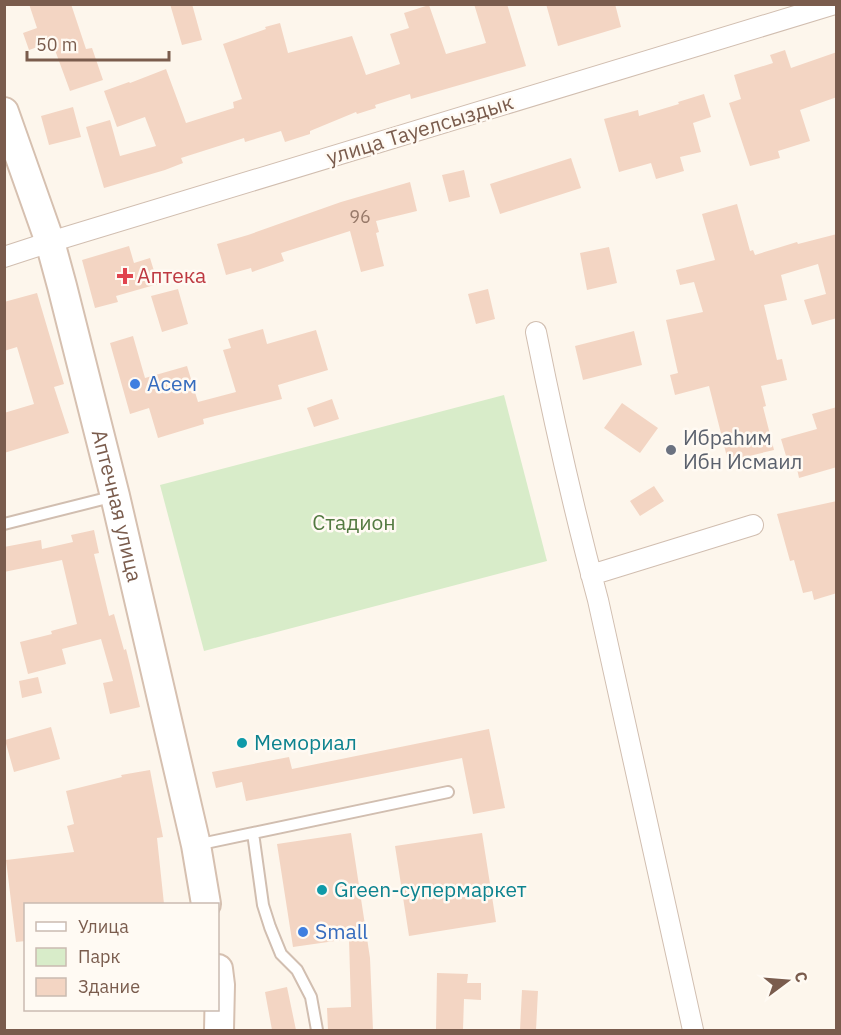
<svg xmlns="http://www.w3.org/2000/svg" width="841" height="1035" viewBox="0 0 841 1035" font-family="'IBM Plex Sans',sans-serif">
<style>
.green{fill:#d8ecc9}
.building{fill:#f3d5c3}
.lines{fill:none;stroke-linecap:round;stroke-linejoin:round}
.lane-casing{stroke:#d1beb0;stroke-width:14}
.street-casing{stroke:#d1beb0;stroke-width:22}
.secondary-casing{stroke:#d6c0b0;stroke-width:32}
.lane{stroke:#fff;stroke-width:10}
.street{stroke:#fff;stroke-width:20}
.secondary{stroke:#fff;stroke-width:28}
.health-dot{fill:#e0444e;stroke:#fffaf3;stroke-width:2}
.shop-dot{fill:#3f7fe0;stroke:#fffaf3;stroke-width:2}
.worship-dot{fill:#6b7280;stroke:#fffaf3;stroke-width:2}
.culture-dot{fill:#0f9aa8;stroke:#fffaf3;stroke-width:2}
.labels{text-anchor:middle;stroke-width:5;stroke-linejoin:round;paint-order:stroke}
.number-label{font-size:18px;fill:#987a6a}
.street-label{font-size:21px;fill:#7a5c4d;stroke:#fffaf3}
.health-label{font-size:21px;fill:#be3a42;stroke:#fffaf3;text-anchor:start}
.shop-label{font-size:21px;fill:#366cbe;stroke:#fffaf3;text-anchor:start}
.worship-label{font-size:21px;fill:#5b616d;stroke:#fffaf3;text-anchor:start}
.park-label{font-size:21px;fill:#537a41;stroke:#fffaf3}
.culture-label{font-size:21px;fill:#0d838f;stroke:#fffaf3;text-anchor:start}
</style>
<rect width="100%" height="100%" fill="#fdf6ec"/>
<path class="green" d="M504 395 547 561 204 651 160 485Z"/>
<path class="building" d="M29 4H71L86 49 92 48 103 80 70 91 52 42 29 50 23 33 37 28Z
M170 4H192L202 40 182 45Z
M474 4H507L526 66 411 99 410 94 375 105 376 108 357 114 356 112 310 131V134L285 142 281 131 245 142 244 138 181 158 183 163 165 170 104 188 86 127 110 120 120 156 156 146 145 117 117 127 104 91 129 82 130 83 166 69 186 123 234 108 233 102 242 99 223 44 266 29 265 27 280 23 288 53 352 36 366 75 400 64 390 34 409 28 404 13 429 5 446 54 486 43Z
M546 4H615L621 27 558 46Z
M785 50 791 68 837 52V97L800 110 810 141 778 151 780 158 750 166 729 103 741 99 734 75 773 63 770 55Z
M704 94 711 117 693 123 701 152 680 157 684 171 656 179 651 163 619 172 604 119 638 110 639 116 679 104 678 102Z
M73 107 81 137 49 145 41 116Z
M571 158 581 188 500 214 490 184Z
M464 170 470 197 449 202 442 175Z
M410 182 417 211 376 221 379 232 376 233 384 266 361 272 350 231 281 253 284 261 252 272 251 268 226 275 217 244 248 235 341 202Z
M737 204 750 251 753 250 755 255 797 242 798 244 837 234V318L812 325 804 300 826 294 818 264 781 275 787 300 764 305 777 360 782 359 787 380 761 386 766 406 763 407 774 450 728 461 709 386 675 395 670 375 678 373 666 320 703 312 694 282 680 285 676 270 715 260 702 214Z
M129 246 134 263 150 258 158 284 116 296 118 302 95 308 82 260Z
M609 247 617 283 587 290 580 253Z
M178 289 188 324 162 332 151 296Z
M488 289 495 319 476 324 468 294Z
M37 293 64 384 54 387 69 433 4 453V413L34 404 17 347 4 351V302Z
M263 329 267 344 316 330 328 370 278 385 282 399 203 419 204 424 158 438 149 408 130 414 110 343 133 336 145 378 187 366 198 402 236 392 223 350 231 348 228 339Z
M634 331 642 365 583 380 575 346Z
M332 399 339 419 314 427 307 408Z
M622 403 658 428 640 453 604 428Z
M837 407V467L799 478 796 464 789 466 781 439 817 429 812 414Z
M654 486 664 501 640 516 630 501Z
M837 501V593L814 600 812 591 803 593 794 560 790 561 777 514Z
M94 530 99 553 94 554 109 616 114 614 124 650 126 649 131 669 140 707 110 714 103 683 113 681 101 639 62 649 66 664 28 674 20 642 52 634 51 631 77 624 62 560 4 572V547L41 540 42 549 73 542 71 535Z
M38 677 42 693 22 698 19 681Z
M51 727 60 759 14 772 5 740Z
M489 729 505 808 473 814 462 758 246 801 242 782 216 788 212 772 289 757 292 769Z
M150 770 163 837 157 838 164 904H26V941L16 942 6 860 74 852 67 826 74 824 66 791 122 777 121 775Z
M351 833 370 958 373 1030H328L327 1008 351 1007 349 939 293 947 277 844Z
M482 833 496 922 409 936 395 846Z
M437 973 468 974 467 983H481V1000L464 999 463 1030H436Z
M287 987 296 1030H272L265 992Z
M522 990 538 991 536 1030H520Z"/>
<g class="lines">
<defs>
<path id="lane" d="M4 524 115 496
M253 833 263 905 270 927 281 954 297 970 311 997 317 1030
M196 845 448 792"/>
<path id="street" d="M4 257 50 242 835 4
M536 332C554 422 574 511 598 600L693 1030
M591 575 753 525"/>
<g id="secondary">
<path id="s1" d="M4 112 50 242 62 286 115 496 196 845 206 904"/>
<path d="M218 969 220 985 219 1030"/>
</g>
</defs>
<use href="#lane" class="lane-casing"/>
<use href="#street" class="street-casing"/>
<use href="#secondary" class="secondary-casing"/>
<use href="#lane" class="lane"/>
<use href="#street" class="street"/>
<use href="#secondary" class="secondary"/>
</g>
<path class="health-dot" d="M122 267h6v6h6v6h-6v6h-6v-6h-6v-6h6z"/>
<g class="shop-dot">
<circle cx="135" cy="384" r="6"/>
<circle cx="303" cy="932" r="6"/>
</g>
<circle class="worship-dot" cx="671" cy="450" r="6"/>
<g class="culture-dot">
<circle cx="242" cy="743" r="6"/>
<circle cx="322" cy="890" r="6"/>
</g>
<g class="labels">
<g class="number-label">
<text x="360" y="223">96</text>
</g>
<g class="street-label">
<text transform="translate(420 130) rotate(-17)" y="7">улица Тауелсыздык</text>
<text dy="7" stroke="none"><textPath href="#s1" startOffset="410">Аптечная улица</textPath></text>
</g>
<g class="health-label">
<text x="137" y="283">Аптека</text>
</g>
<g class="shop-label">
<text x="147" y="391">Асем</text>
<text x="315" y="939">Small</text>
</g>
<g class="worship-label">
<text x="683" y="445">Ибраһим<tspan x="683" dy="24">Ибн Исмаил</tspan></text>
</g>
<g class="park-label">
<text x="354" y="530">Стадион</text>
</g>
<g class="culture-label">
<text x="254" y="750">Мемориал</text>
<text x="334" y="897">Green-супермаркет</text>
</g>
</g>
<rect width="841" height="1035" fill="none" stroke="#7a5c4d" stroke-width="12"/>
<rect x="24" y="903" width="195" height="108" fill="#fffaf3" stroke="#cabbb1" stroke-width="1.5"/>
<rect x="36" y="922" width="30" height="9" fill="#ffffff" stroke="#cabbb1" stroke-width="1.5"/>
<text x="78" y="933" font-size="18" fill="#7a5c4d">Улица</text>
<rect x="36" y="948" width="30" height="18" fill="#d8ecc9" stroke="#cabbb1" stroke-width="1.5"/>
<text x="78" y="963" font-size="18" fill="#7a5c4d">Парк</text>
<rect x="36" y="978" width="30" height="18" fill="#f3d5c3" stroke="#cabbb1" stroke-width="1.5"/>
<text x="78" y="993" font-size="18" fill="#7a5c4d">Здание</text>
<g transform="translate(787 981) rotate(74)" stroke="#fffaf3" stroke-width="4.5" paint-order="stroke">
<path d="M0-4.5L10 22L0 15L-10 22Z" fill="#7a5c4d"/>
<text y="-9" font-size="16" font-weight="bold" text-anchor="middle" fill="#7a5c4d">С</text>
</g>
<path d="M27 51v9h142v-9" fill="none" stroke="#7a5c4d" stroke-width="3"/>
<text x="36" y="51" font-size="18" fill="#7a5c4d" stroke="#fffaf3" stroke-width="4.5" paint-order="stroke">50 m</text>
</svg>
